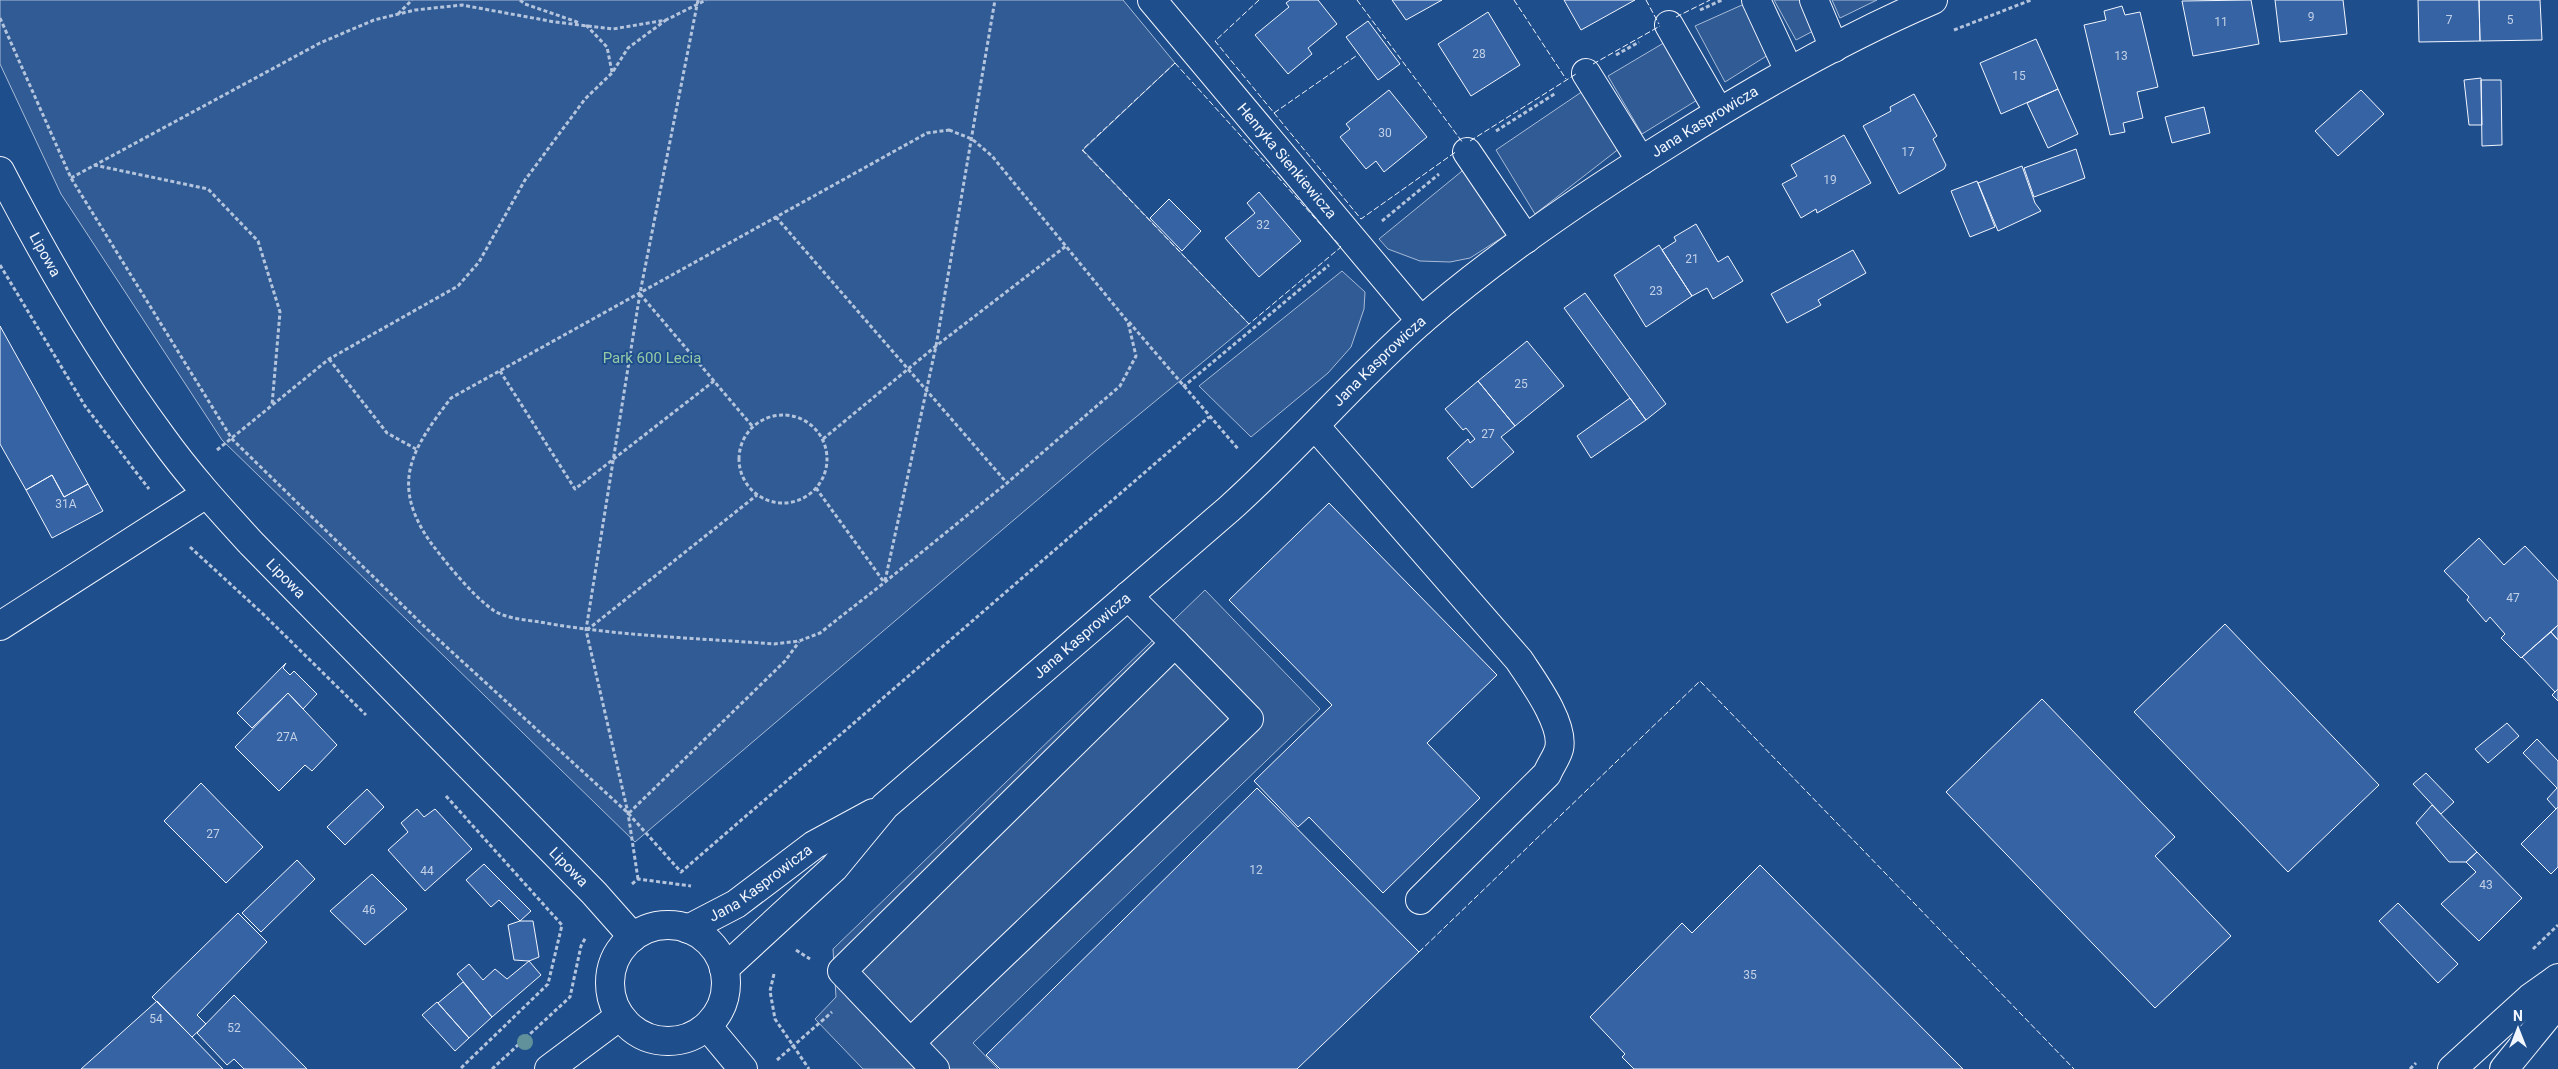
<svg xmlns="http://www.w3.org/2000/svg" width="2558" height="1069" viewBox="0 0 2558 1069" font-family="Roboto,sans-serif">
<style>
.built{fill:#305b95;stroke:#a8bbd7}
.building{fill:#3563a3;stroke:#f2f6ff}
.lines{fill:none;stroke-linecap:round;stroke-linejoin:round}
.minor-casing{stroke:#f2f6ff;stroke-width:30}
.path{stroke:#b3c4dc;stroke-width:3;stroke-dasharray:4 2.5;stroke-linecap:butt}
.minor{stroke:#1f4e8c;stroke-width:28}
.fence{stroke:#f2f6ff;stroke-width:1;stroke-dasharray:6 2.5;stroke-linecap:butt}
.tree{fill:#61919a}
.labels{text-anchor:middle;stroke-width:4;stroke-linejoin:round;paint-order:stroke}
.number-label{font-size:12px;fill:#c3d1e8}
.street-label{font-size:15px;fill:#f2f6ff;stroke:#1f4e8c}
.park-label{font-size:15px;fill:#97c8a6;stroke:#1f4e8c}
</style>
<rect width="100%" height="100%" fill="#1f4e8c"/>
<path class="built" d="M0 0H1123L1175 63 1083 150 1249 324 1102 445 635 842 222 440 61 194 0 64Z
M1774 0H1801L1817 29 1796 40Z
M1832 0H1877L1840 18Z
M1742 5 1749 7 1776 50 1725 82 1695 26Z
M1667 41 1702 97 1642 134 1608 76Z
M1583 91 1620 148 1535 214 1496 150Z
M1467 167 1514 230 1470 258 1450 262 1420 261 1388 249 1379 239Z
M1342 271 1365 292 1364 309 1351 347 1328 373 1251 437 1199 386Z
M1205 590 1320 709 973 1043 998 1069H863L815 1019 836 997 833 949Z"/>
<path class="building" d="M1290 0H1318L1337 24 1308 48 1312 54 1288 74 1255 35 1289 7 1286 3Z
M1392 0H1442L1406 20Z
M1564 0H1635L1581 30Z
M2251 0 2259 44 2193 56 2182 1Z
M2275 0H2343L2347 34 2280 42Z
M2418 0H2479L2480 41 2419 42Z
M2479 0H2540L2542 40 2480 41Z
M2122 6 2125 15 2140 12 2158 87 2137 92 2143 118 2123 123 2125 132 2110 135 2084 25 2106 20 2104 11Z
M1488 12 1520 65 1471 96 1438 44Z
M1368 21 1400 64 1378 80 1346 37Z
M2036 39 2058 89 2001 114 1980 63Z
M2481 78 2482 125H2469L2464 80Z
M2481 80H2501L2502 145 2482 146Z
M2058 89 2078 134 2048 148 2027 103Z
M1389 90 1427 137 1384 172 1376 161 1366 169 1340 137 1350 129 1346 124Z
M2361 90 2384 114 2338 156 2315 131Z
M1914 94 1937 136 1933 139 1946 165 1944 169 1899 194 1863 126 1891 111 1890 107Z
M2204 107 2210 133 2172 143 2165 117Z
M1844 135 1871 183 1817 213 1816 209 1801 218 1782 184 1797 176 1791 165Z
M2076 149 2085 178 2034 197 2024 168Z
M2022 166 2035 203 2041 211 1998 231 1978 183Z
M1977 181 1995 227 1970 237 1951 191Z
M1259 192 1301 241 1259 277 1225 238 1255 213 1247 203Z
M1169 199 1201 231 1182 251 1150 218Z
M1696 224 1718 262 1728 256 1743 281 1713 299 1707 288 1692 296 1662 250 1676 241 1674 237Z
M1659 245 1692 296 1646 327 1614 275Z
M1853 250 1866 273 1818 300 1821 305 1787 323 1771 294Z
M1585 293 1666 404 1646 420 1564 308Z
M0 326 88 484 64 497 52 475 26 490 0 444Z
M1527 341 1564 386 1515 426 1478 381Z
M1478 381 1515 426 1501 437 1514 452 1472 488 1447 458 1468 439 1470 443 1475 439 1466 428 1463 430 1445 409Z
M1630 398 1646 420 1591 458 1577 436Z
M52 475 64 497 88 484 103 511 52 538 26 490Z
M1329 503 1497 675 1427 743 1480 798 1383 893 1309 817 1298 827 1254 781 1332 705 1229 600Z
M2479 538 2504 565 2525 546 2558 581V625L2521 658 2501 638 2505 634 2490 617 2486 622 2467 600 2469 597 2444 571Z
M2225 624 2379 785 2288 872 2134 712Z
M2558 625V640L2551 632Z
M2551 632 2558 640V689L2555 692 2522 657Z
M286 663 283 668 290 675 294 671 317 694 303 709 288 693 252 728 237 713Z
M2558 689V701L2552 695Z
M288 693 337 745 312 771 305 765 279 791 235 747Z
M2042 699 2175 837 2155 856 2231 936 2155 1008 1946 792Z
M2507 723 2519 736 2488 763 2475 749Z
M2537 739 2558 761V807L2556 809 2547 799 2557 788 2523 753Z
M2426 773 2454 802 2441 814 2413 784Z
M201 783 263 847 226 883 164 821Z
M1257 788 1419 952 1297 1069H1000L986 1055Z
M367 789 384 807 345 845 327 827Z
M2432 805 2477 852 2466 862H2449L2416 823Z
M2558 807V867L2551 874 2521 844Z
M417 809 424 817 435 809 472 849 425 891 388 850 408 832 401 823Z
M2477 852 2522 898 2479 941 2441 904 2476 872 2466 862Z
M297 860 315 879 261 932 242 913Z
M484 864 531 911 520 921 499 900 491 907 466 880Z
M1760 865 1963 1069H1634L1622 1057 1625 1054 1590 1017 1682 923 1692 933Z
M372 874 407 909 365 945 330 911Z
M2398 903 2458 964 2438 983 2379 921Z
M238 913 267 942 197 1015 206 1024 192 1037 152 997Z
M520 921H533L539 957 529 961 514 960 508 925Z
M529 961 541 975 492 1017 457 974 469 964 483 980 495 969 507 979Z
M463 982 492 1017 469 1038 438 1003Z
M234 995 307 1069H244L234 1059 227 1065 197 1033Z
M157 1001 223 1069H81Z
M437 1002 469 1038 455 1051 422 1015Z"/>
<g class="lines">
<defs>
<g id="minor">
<path id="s1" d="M1152 0 1421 321"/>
<path d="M1756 0 1789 71"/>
<path d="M1814 0 1834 48"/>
<path d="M1669 25 1719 112"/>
<path d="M1586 73 1641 161"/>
<path d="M1467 152 1526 239"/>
<path id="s2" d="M0 171C47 262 100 353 161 436 188 474 220 509 251 543L594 893 633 937"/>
<path d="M1315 426 1519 660C1532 680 1565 724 1559 749 1557 757 1550 766 1547 774L1420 900"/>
<path d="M1128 596 1175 643"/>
<path d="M0 626 206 494"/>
<circle cx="668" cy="983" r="58"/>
<path id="s3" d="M688 929 736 904 814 845 873 813"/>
<path id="s4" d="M724 969 834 868 885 806 1229 509C1296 449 1354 380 1421 321 1498 254 1584 196 1671 142 1755 89 1842 39 1933 0"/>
<path d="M708 1027 743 1069"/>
<path d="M911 1042 1249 719 1175 643 842 971 935 1069"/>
<path d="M549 1069 620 1016"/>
<path d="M2452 1069 2530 998 2558 978"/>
<path d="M2504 1069 2558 1003"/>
</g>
</defs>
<use href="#minor" class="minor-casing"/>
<path class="path" d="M520 0 525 4 580 23
M1700 10 1722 0
M398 14 412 0
M0 18 71 178 232 439 428 630 628 813 681 872 1209 417
M586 25 607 47 612 72
M1954 30 2031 0
M1616 55 1639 42
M949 130 972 139 992 156 1128 322 1136 356 1120 386 1007 483 885 582 820 633 799 641 774 644C696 638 617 636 540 622 526 620 504 618 493 610 472 595 447 564 431 543 389 483 412 449 451 398L927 133Z
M1496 131 1556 93
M94 165 208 189 258 241 280 312 272 405
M71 178 320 43 374 20 415 10 462 5 555 22 613 29 666 20 706 0
M776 217 1007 483
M1382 221 1439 174
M0 265 85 406 149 489
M640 294 753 427
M1129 322 1239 450
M329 359 387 433 416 449
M500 371 575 489 714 381
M1183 387 1329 265
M739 459a44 44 0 1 1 88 0a44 44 0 1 1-88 0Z
M823 439 936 346 1066 246
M217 450 329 359 458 286 479 262 525 180 585 99 612 73 628 48 666 20
M816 488 884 582
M190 547 262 613 366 715
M885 581 936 346 995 0
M587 630 757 495
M446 796 562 925 548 984 460 1069
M629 813 785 661 799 642
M638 879 628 813 586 630 640 293 698 0
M632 884 638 879 691 886
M2533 949 2558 925
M796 950 810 959
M774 974 770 991 775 1019 809 1069
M777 1060 832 1012
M492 1069 570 997 581 946 586 937
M2410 1069 2416 1063"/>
<use href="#minor" class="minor"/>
<path class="fence" d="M1259 0 1215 41 1361 219 1457 151
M1357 0 1463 143
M1514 0 1566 79
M1646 0 1659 24
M1676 17 1710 0
M1175 63 1341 247 1249 324 1082 150Z
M1593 64 1660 26
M1274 113 1356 56
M1470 141 1576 74
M1419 952 1700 681 2074 1069"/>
</g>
<circle class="tree" cx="525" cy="1042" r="8"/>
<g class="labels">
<g class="number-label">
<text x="2311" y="21">9</text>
<text x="2449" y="24">7</text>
<text x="2510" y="24">5</text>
<text x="2221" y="26">11</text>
<text x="1479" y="58">28</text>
<text x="2121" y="60">13</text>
<text x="2019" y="80">15</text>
<text x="1385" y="137">30</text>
<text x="1908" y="156">17</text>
<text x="1830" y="184">19</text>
<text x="1263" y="229">32</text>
<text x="1692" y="263">21</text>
<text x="1656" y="295">23</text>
<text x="1521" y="388">25</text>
<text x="1488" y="438">27</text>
<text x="66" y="508">31A</text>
<text x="2513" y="602">47</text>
<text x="287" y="741">27A</text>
<text x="213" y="838">27</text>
<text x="1256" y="874">12</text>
<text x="427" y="875">44</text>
<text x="2486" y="889">43</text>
<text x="369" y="914">46</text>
<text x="1750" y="979">35</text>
<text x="156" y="1023">54</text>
<text x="234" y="1032">52</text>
</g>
<g class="street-label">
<text dy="5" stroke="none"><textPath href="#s4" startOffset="1300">Jana Kasprowicza</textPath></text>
<text dy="5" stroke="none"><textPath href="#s1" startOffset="210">Henryka Sienkiewicza</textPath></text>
<text dy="5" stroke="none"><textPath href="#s2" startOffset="95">Lipowa</textPath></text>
<text dy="5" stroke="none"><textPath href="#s4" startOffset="895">Jana Kasprowicza</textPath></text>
<text dy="5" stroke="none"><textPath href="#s2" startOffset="500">Lipowa</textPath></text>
<text dy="5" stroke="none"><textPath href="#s4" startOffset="490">Jana Kasprowicza</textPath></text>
<text dy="5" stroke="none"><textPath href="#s2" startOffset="904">Lipowa</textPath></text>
<text dy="5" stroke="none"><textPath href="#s3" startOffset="86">Jana Kasprowicza</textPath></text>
</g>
<g class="park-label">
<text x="652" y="363">Park 600 Lecia</text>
</g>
</g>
<g transform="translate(2518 1029)" stroke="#1f4e8c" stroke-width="4" paint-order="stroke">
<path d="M0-4L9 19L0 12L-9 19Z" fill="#f2f6ff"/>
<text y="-8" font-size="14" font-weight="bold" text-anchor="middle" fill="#f2f6ff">N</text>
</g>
</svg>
